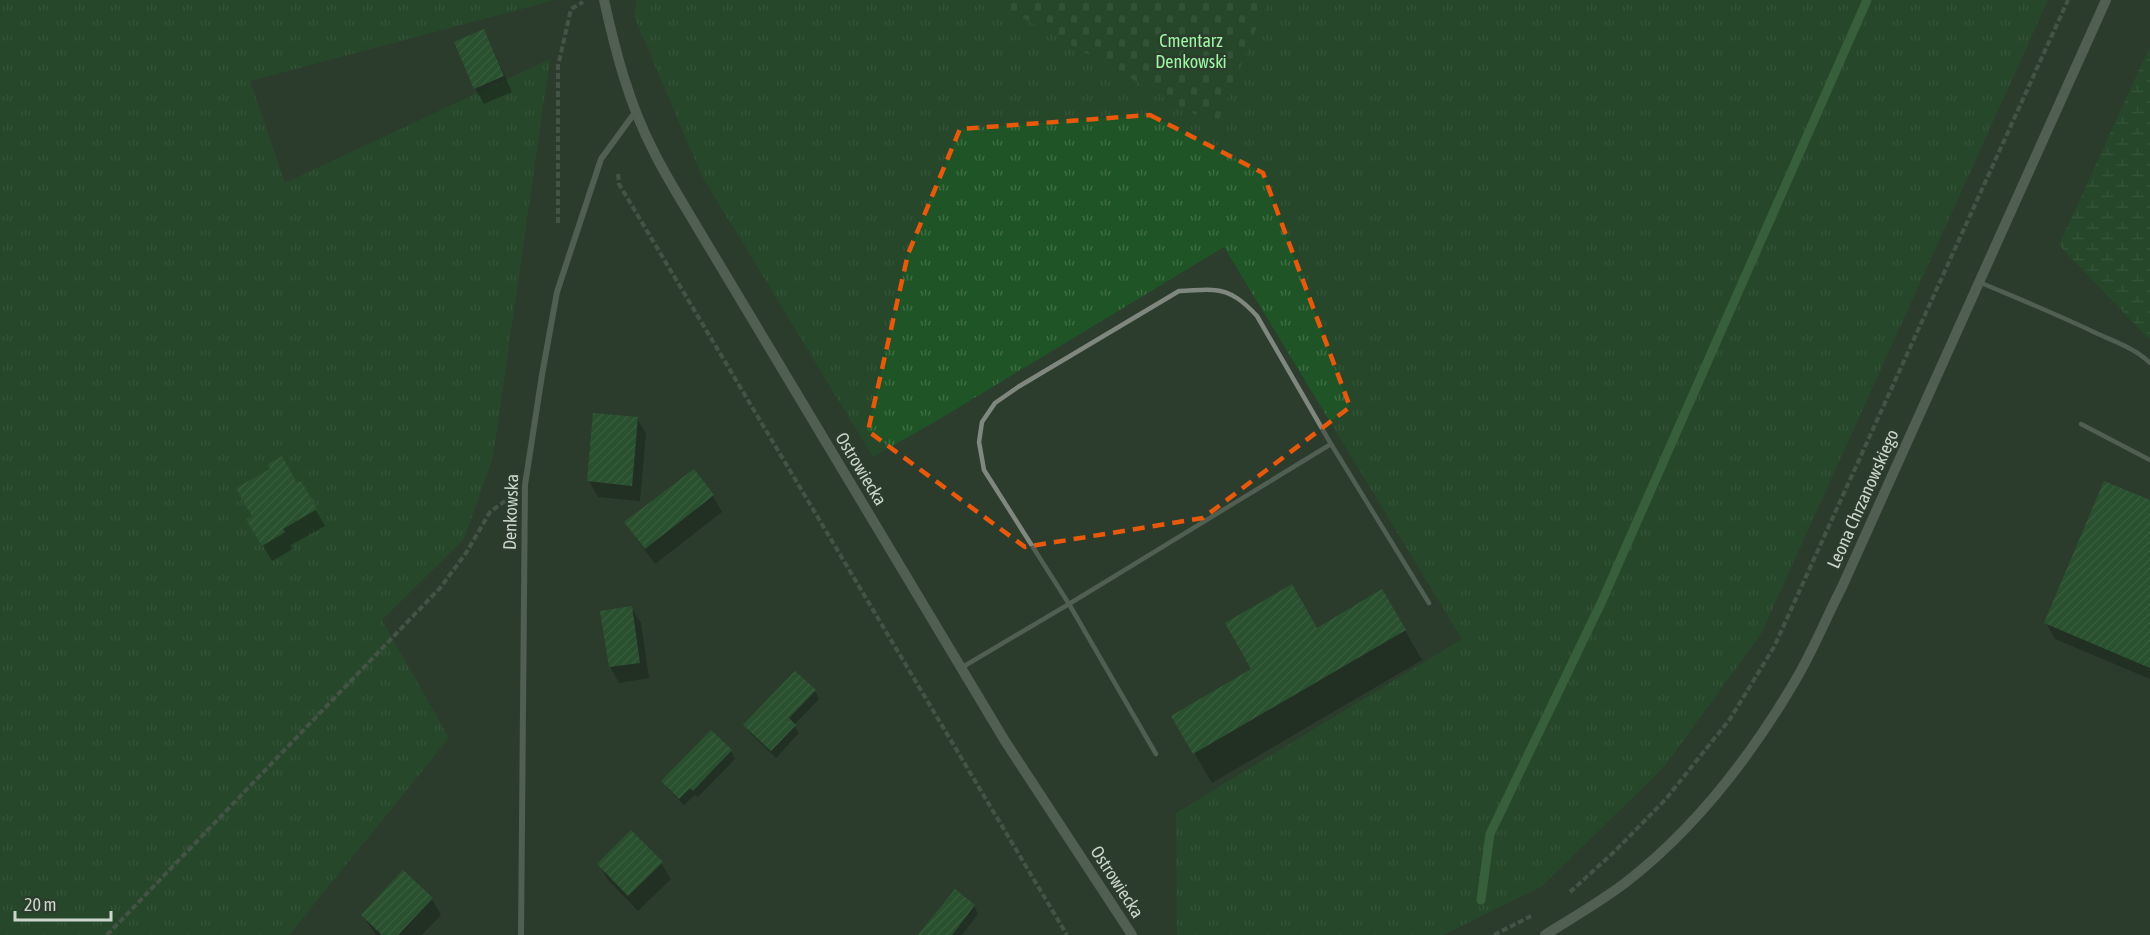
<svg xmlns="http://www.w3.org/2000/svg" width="2150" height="935" viewBox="0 0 2150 935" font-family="'Asap Condensed',sans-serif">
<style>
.grass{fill:url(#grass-tufts)}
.wetland{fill:url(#wetland-marsh)}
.cemetery{fill:url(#cemetery-stones)}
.shadow{fill:#0007}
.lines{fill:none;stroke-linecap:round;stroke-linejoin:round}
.stream{stroke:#488a4e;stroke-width:9}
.building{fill:url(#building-hatch)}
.path{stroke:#627063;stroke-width:4;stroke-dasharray:6 3;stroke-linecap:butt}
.service{stroke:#7f877f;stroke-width:4.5}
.minor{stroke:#7f877f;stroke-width:6}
.tertiary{stroke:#7f877f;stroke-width:10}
.marked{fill:none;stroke:#e8590c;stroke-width:4.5;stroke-dasharray:12 8;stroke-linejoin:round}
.labels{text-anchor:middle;stroke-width:5;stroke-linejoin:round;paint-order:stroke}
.park-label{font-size:18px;fill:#9cf6a2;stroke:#2c3c2d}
.street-label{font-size:18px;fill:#ccd6cc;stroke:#2c3c2d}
</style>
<defs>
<pattern id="grass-tufts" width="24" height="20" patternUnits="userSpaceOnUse" patternTransform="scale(1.5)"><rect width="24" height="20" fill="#1f5526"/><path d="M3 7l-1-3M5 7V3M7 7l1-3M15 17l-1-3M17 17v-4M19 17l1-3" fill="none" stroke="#3e6d44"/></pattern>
<pattern id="wetland-marsh" width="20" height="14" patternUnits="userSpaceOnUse" patternTransform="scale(1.5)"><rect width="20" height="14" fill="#1f5526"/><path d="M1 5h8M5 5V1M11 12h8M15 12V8" fill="none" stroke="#3e6d44"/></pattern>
<pattern id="cemetery-stones" width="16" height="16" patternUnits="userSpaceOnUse" patternTransform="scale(1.5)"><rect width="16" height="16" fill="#1f5526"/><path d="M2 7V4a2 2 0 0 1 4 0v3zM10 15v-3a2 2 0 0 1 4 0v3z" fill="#3e6d44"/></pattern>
<pattern id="building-hatch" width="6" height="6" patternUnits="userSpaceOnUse" patternTransform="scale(1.5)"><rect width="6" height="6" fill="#296c32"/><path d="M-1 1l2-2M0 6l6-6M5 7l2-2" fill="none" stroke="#47804e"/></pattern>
</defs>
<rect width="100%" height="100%" fill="#2c3c2d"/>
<path class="grass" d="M0 0H555L250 81 285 183 550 59 493 457 464 539 382 620 449 738 289 935H0Z
M637 0H991L1216 125 1268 0H2048L1761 634 1664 767 1541 887 1443 935H1177L1176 813 1462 639 1224 247 938 420 873 457 702 176 634 16Z"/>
<path class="wetland" d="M2150 46V340L2059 245Z"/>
<path class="cemetery" d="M991 0H1268L1216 126Z"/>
<path class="shadow" d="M483 31 492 47 512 92 484 104 475 88Z
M637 418 646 434 640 501 598 497 589 481Z
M693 471 713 496 722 512 655 564 636 538 626 522Z
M300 483 325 526 291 545 293 549 272 561 248 520Z
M2150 502V679L2055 639 2046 623Z
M1382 591 1422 660 1212 783 1173 717Z
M631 607 641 623 649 678 619 683 610 667Z
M815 691 819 699 794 725 799 733 776 758 750 733 745 725Z
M731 751 735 759 698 797 695 795 684 805 668 789 663 782Z
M661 863 671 879 638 911 608 880 599 864Z
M432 899 441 915 422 935H376L362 915Z
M974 906 978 914 962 935H920Z"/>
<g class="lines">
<path class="stream" d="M1481 900 1490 834 1602 601 1867 0"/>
</g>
<path class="building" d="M484 29 504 76 474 89 454 42Z
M593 413 638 417 632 486 587 481Z
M282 456 297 483 301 481 317 509 283 529 285 532 262 546 246 519 252 516 236 488 270 469 268 464Z
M694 469 714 495 645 549 624 522Z
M2104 481 2150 500V668L2044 623Z
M1292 584 1317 628 1382 589 1406 630 1193 754 1171 716 1251 669 1225 623Z
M632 606 640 663 609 667 600 611Z
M795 671 816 690 789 718 796 725 771 751 743 725Z
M711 730 732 750 693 791 690 788 679 799 661 781Z
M631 830 663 862 628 896 597 864Z
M403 870 433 898 398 935H382L361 915Z
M955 889 975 905 952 935H918Z"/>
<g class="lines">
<path class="path" d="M618 174 619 184 1067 935
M558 223V66L571 9 583 2
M1570 892 1614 852 1665 800 1730 719 1774 647 2068 0
M107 935 440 588 466 553 490 512 505 501
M1494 935 1531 916"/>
<path class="service" d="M1979 282C2019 299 2059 315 2098 334 2116 342 2136 349 2150 363
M2081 424 2150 460
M961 668 1069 604 1331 444 1429 603
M1156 754 1069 604 984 470 979 442 982 422 995 403 1018 387 1179 291C1191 291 1202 289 1213 290 1232 291 1245 303 1257 316L1331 444"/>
<path class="minor" d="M521 935 525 485 542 375 557 292 601 159 636 111"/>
<path class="tertiary" d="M604 0C615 50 629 104 653 150 665 175 680 198 694 222L1005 741 1132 935
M1545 935C1572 918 1600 902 1625 883 1695 829 1751 756 1795 681 1813 651 1826 618 1842 587L2106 0"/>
</g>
<path d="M0 0H2150V935H0ZM1150 115 1263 173 1350 407 1203 518 1025 547 868 431 908 254 960 129Z" fill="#2c3c2d" fill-opacity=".55" fill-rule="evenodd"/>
<path class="marked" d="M1150 115 1263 173 1350 407 1203 518 1025 547 868 431 908 254 960 129Z"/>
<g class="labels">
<g class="park-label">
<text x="1191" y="47">Cmentarz<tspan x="1191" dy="21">Denkowski</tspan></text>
</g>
<g class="street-label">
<text transform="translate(861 469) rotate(59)" y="6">Ostrowiecka</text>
<text transform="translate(1863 499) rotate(-66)" y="6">Leona Chrzanowskiego</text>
<text transform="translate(511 512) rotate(-88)" y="6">Denkowska</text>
<text transform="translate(1117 882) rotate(57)" y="6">Ostrowiecka</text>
</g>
</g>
<path d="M15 911v9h96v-9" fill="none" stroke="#ccd6cc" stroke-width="3"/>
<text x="24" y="911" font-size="18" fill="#ccd6cc" stroke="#2c3c2d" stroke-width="4.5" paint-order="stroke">20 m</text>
</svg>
